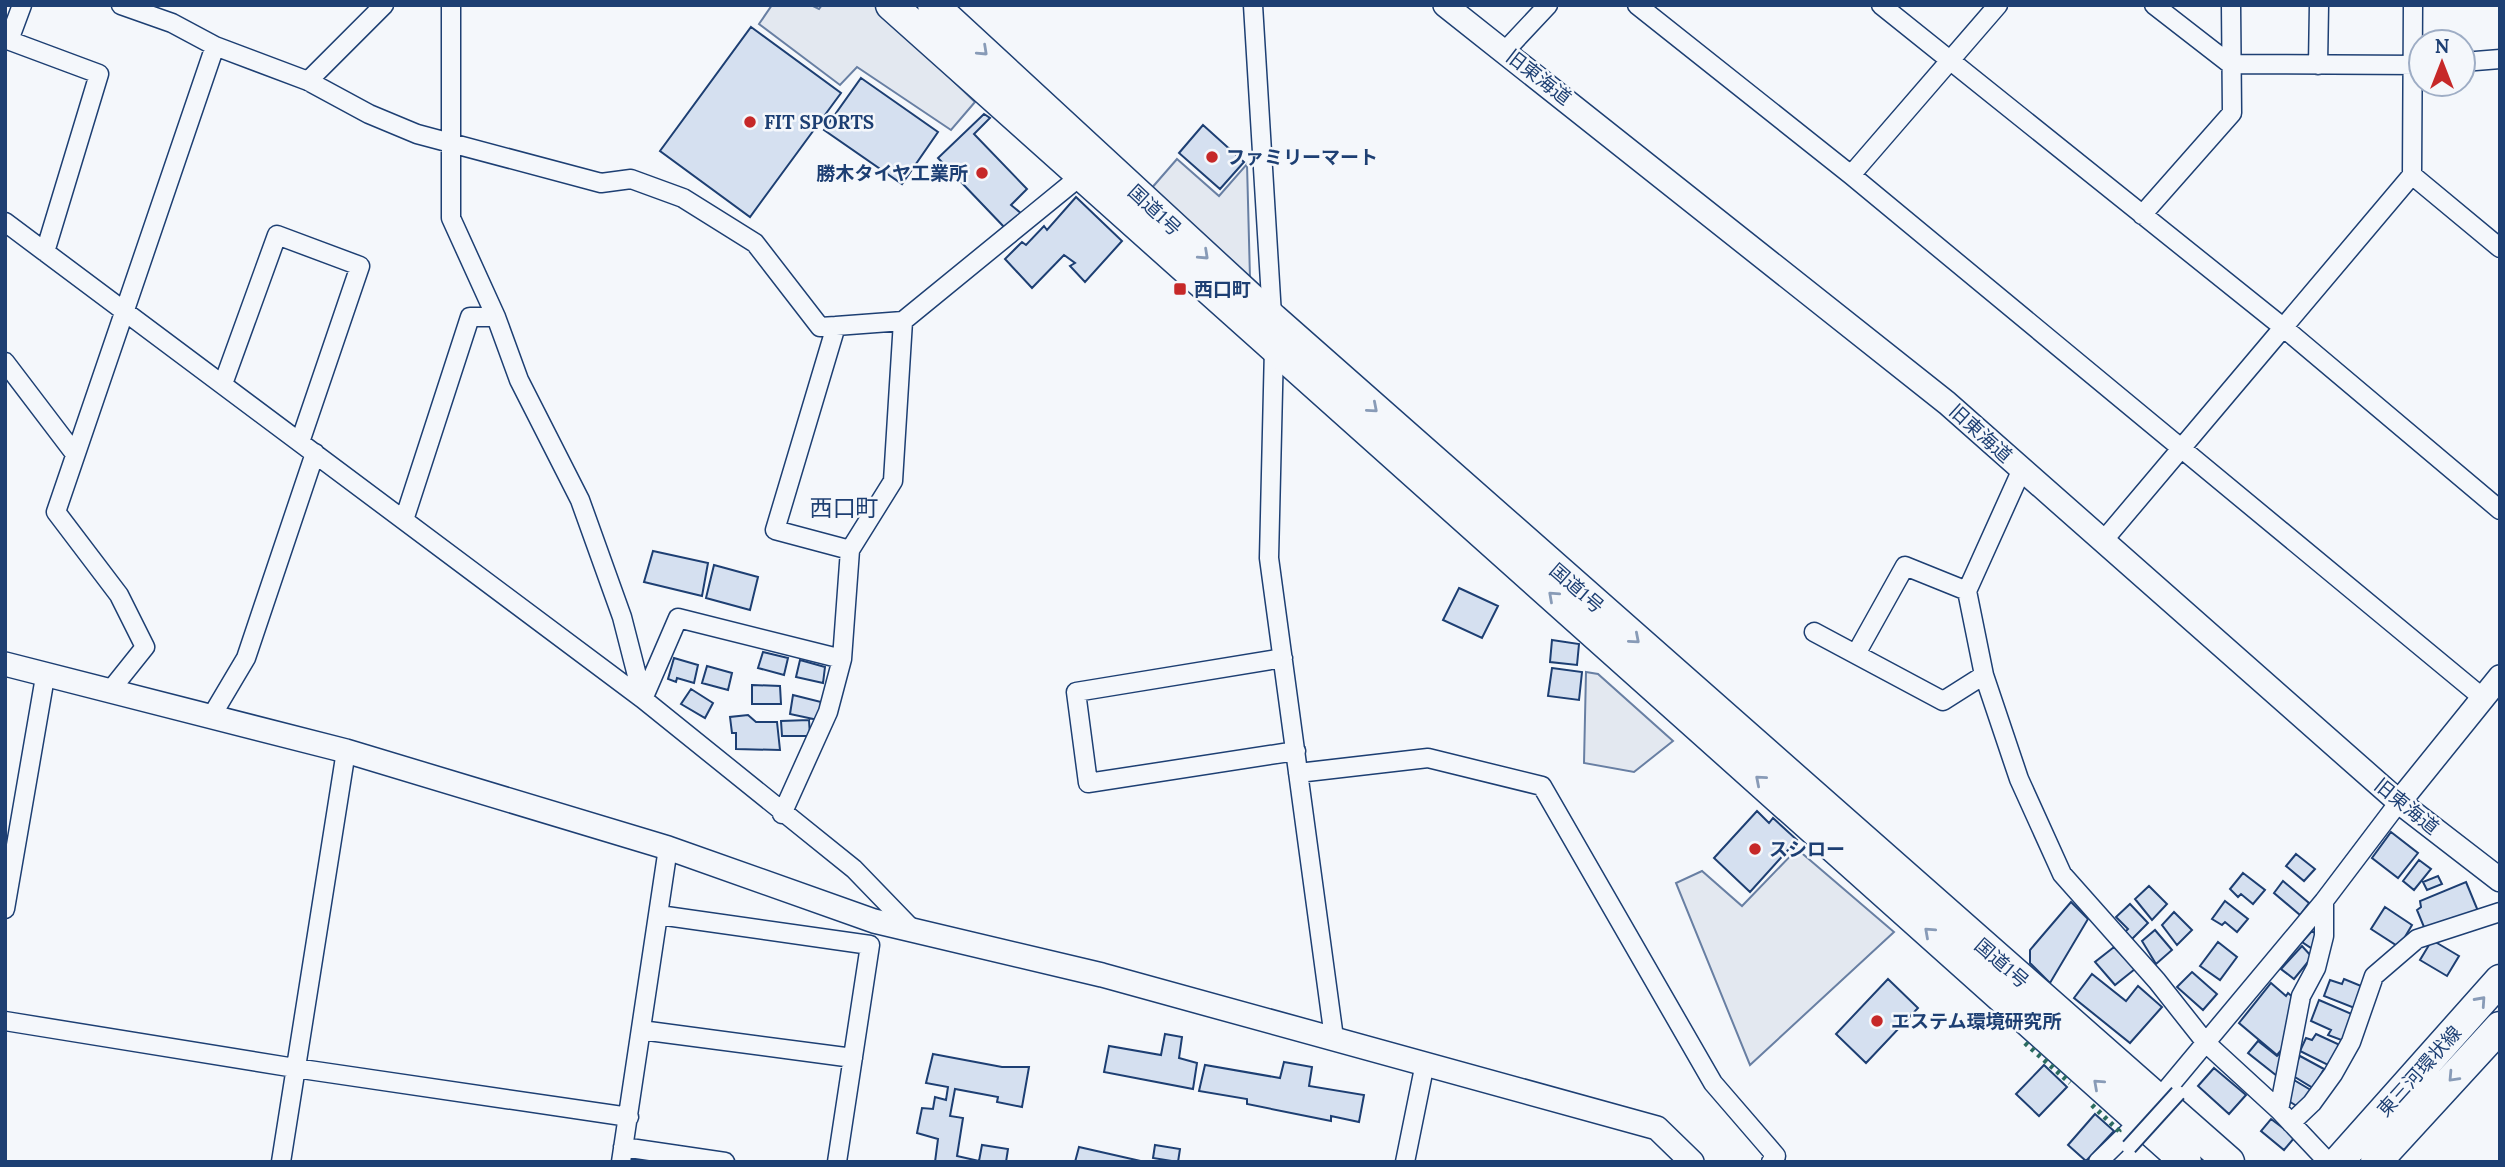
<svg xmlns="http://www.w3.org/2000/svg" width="2505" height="1167" viewBox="0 0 2505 1167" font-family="Lora,'Noto Sans JP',serif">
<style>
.parking{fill:#e3e8f0;stroke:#687fa3;stroke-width:2}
.building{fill:#d5e0f0;stroke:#1d3f73;stroke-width:2}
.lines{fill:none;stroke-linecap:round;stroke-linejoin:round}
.minor-casing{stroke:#1d3f73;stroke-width:21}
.tertiary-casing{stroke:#1d3f73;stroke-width:26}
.primary-casing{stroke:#1d3f73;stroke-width:33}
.trunk-casing{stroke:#1d3f73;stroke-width:33}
.minor{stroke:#f4f7fb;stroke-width:18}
.tertiary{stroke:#f4f7fb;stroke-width:23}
.primary{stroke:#f4f7fb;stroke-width:30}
.trunk{stroke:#f4f7fb;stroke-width:30}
.pedestrian-bridge-casing{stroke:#1d3f73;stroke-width:18;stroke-linecap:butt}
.pedestrian-bridge{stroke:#f4f7fb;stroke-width:14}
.hedge{stroke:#2c6c60;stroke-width:5;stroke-dasharray:3.5 5;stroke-linecap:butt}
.oneway{stroke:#889bb7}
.poi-dot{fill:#c62828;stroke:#f4f7fb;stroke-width:2.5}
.labels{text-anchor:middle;stroke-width:5;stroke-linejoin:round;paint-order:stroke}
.street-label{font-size:19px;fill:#1d3f73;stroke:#f4f7fb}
.poi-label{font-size:19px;font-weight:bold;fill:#1d3f73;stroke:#f4f7fb;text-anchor:start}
.quarter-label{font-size:23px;fill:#1d3f73;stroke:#f4f7fb}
</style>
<rect width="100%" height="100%" fill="#f4f7fb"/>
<path class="parking" d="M772 5H811L819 9 822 5H875L975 102 951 130 857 67 840 85 759 24Z
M1177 159 1219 196 1247 164 1250 278 1150 190Z
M1586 672 1598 674 1673 741 1634 772 1584 763Z
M1797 849 1894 932 1750 1065 1676 883 1702 871 1742 906Z"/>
<path class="building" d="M751 27 841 93 750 217 660 151Z
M861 78 938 132 902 184 824 130Z
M984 114 990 118 974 134 1027 189 1011 205 1022 214 1006 229 938 158Z
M1203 125 1244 162 1220 189 1179 153Z
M1076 197 1122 241 1085 282 1070 266 1075 263 1064 255 1032 288 1005 259 1022 242 1026 245 1044 226 1047 230Z
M653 551 708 563 702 596 644 582Z
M714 565 758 577 750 610 706 598Z
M1459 588 1498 606 1482 638 1443 620Z
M1552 640 1579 644 1577 665 1550 662Z
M763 652 788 658 784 675 758 668Z
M674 658 698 665 694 683 677 678 676 682 668 679Z
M800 660 825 667 823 683 796 677Z
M707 666 732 673 728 690 702 683Z
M1552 668 1582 672 1579 700 1548 696Z
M752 685 780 686 781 704H752Z
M691 689 713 703 705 718 681 704Z
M793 695 821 702 818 720 790 714Z
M748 715 756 722H777L780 750 736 749V733H732L730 717Z
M809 720 810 736H782L781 721Z
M1757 811 1769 823 1773 818 1797 840 1750 892 1714 858Z
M2391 832 2418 853 2398 878 2372 858Z
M2296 854 2315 869 2304 881 2286 866Z
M2419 860 2431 869 2414 890 2403 881Z
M2243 873 2265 890 2253 904 2241 894 2238 897 2230 889Z
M2438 876 2442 884 2427 890 2423 882Z
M2283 881 2309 903 2300 915 2274 893Z
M2466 882 2478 911 2426 932 2417 910 2421 907 2420 901Z
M2149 886 2167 904 2152 920 2135 899Z
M2225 901 2248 919 2237 932 2225 922 2222 925 2212 919Z
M2071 902 2088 919 2050 983 2030 963V950Z
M2130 904 2148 923 2132 939 2125 932 2128 929 2116 917Z
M2385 907 2412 925 2399 947 2371 929Z
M2174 912 2192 930 2177 945 2162 925Z
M2155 930 2172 950 2156 964 2142 941Z
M2312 931 2319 936 2311 948 2302 942Z
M2432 940 2459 956 2447 976 2420 960Z
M2218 942 2237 957 2220 980 2200 966Z
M2302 946 2312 957 2294 979 2281 969Z
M2114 947 2135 969 2115 985 2095 962Z
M2192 972 2217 994 2203 1010 2177 987Z
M2092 974 2126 1001 2138 986 2162 1007 2130 1043 2074 998Z
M1888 979 1918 1008 1866 1063 1836 1034Z
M2344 979 2366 988 2357 1009 2324 996 2330 980 2342 984Z
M2271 983 2286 996 2288 993 2295 999 2284 1047 2277 1055 2239 1023Z
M2319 1000 2354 1015 2344 1041 2328 1035 2331 1030 2311 1021Z
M1165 1034 1182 1037 1179 1058 1197 1063 1193 1089 1104 1072 1109 1046 1161 1055Z
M2316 1034 2342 1046 2332 1067 2300 1051 2306 1038 2312 1040Z
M2258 1041 2277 1056 2283 1051 2277 1076 2248 1053Z
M933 1054 1002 1067H1029L1022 1107 997 1102 998 1097 955 1089 950 1116 963 1118 957 1156 979 1161 982 1145 1008 1149 1006 1162H935L938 1139 917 1133 922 1108 933 1109 935 1097 946 1100 948 1087 926 1083Z
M2300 1056 2324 1069 2313 1088 2290 1074Z
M1284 1062 1312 1067 1309 1086 1364 1095 1359 1122 1331 1116V1121L1247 1104V1099L1199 1091 1205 1065 1280 1078Z
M2044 1065 2067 1087 2039 1116 2016 1094Z
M2214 1068 2246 1095 2229 1114 2198 1086Z
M2294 1080 2314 1092 2300 1108 2287 1100Z
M2095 1114 2114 1131 2086 1161 2068 1145Z
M2271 1119 2295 1137 2284 1150 2261 1131Z
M1155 1145 1180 1149 1178 1162 1153 1158Z
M1079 1147 1145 1162H1075Z"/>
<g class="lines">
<defs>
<path id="minor" d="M121 5 172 23 215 46 308 81 369 114 417 134 601 183 631 179 683 198 755 243 820 327 836 326
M451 5V218L496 317 519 380 580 500 622 617 643 699
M1253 5 1274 348 1269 558 1334 1038
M1637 5 1851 175 2483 698
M1881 5 2284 328 2500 510
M2154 5 2230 64 2421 65
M5 33 12 32 22 5
M5 39 99 74 45 252
M1505 51 1548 5
M2463 62 2500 59
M2318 65 2319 5
M308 81 384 5
M1851 175 1998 5
M2412 175 2500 248
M2142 215 2232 113 2231 5
M5 222 643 699 854 869 914 931
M5 362 75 454
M223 384 277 235 360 266 300 442
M2022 469 1967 591 1984 675 2019 779 2062 874 2157 981 2206 1043 2279 1110 2328 1162
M404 520 470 317H496
M2103 541 2412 175 2413 5
M850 550 775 530 836 326 903 321
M1814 632 1943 701 1984 675
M1857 652 1905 566 1967 591
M1283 658 1076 692 1088 783 1296 751
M109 692 145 647 119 595 56 512 215 46
M643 699 678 618 842 659
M211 717 246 658 315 453
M1298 773 1428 758 1542 786 1713 1083 1776 1156 1771 1162
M782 814 828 712 842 659 850 550 893 481 903 321 1083 174
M5 909 45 677
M659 915 870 945 837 1162
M5 1021 295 1068 629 1117
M641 1030 853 1058
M2157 1101 2324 901 2399 802
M2279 1110 2301 996 2316 968 2324 936V901
M2291 1123 2312 1103 2333 1074 2351 1042 2374 976 2417 939 2500 912
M623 1147 725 1162
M281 1162 346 751
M621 1162 668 848
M1405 1162 1425 1063
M2098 1162 2139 1122"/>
<path id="tertiary" d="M1445 5 1947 403 2399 802 2500 880
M5 664 346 751 668 848 874 921 1102 975 1657 1128 1692 1162
M2399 802 2500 677"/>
<path id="primary" d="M2338 1162 2500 980
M2376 1162 2500 1027"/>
<path id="trunk" d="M891 5 2186 1162
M933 5 1273 319 2229 1162"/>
</defs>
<use href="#minor" class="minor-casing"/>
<use href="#tertiary" class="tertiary-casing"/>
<use href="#primary" class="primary-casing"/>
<use href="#trunk" class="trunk-casing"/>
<use href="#minor" class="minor"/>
<use href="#tertiary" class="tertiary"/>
<use href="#primary" class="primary"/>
<use href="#trunk" class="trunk"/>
<defs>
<path id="pedestrian-bridge" d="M2129 1147 2178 1093"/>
</defs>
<use href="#pedestrian-bridge" class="pedestrian-bridge-casing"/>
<use href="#pedestrian-bridge" class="pedestrian-bridge"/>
<path class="hedge" d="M2025 1043 2070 1083
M2092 1105 2119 1131 2116 1135"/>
</g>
<defs><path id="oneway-chevron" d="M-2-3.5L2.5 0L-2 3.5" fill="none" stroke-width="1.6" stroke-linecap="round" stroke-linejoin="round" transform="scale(1.75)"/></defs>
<g class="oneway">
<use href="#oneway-chevron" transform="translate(983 51) rotate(43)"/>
<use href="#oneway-chevron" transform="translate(1204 255) rotate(43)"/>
<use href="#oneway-chevron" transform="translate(1373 408) rotate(41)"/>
<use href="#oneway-chevron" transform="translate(1553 596) rotate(-138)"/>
<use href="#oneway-chevron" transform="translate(1635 639) rotate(41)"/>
<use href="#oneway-chevron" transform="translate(1760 780) rotate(-139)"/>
<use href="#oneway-chevron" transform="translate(1929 932) rotate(-138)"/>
<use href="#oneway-chevron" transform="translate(2481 1001) rotate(-48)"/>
<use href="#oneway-chevron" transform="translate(2453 1077) rotate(133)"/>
<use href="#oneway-chevron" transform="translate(2098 1084) rotate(-138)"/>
</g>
<g class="poi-dot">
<circle cx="750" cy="122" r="7"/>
<circle cx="1212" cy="157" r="7"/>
<circle cx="982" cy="173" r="7"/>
<rect x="1173" y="282" width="14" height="14" rx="3.5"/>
<circle cx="1755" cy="849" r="7"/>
<circle cx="1877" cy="1021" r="7"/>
</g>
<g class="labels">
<g class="street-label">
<text transform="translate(1539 77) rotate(38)" y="7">旧東海道</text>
<text transform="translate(1155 210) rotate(43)" y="7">国道1号</text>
<text transform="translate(1981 433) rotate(42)" y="7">旧東海道</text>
<text transform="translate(1577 588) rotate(41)" y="7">国道1号</text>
<text transform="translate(2407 806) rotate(39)" y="7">旧東海道</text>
<text transform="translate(2002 963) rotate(41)" y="7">国道1号</text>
<text transform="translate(2419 1071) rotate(-48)" y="7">東三河環状線</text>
</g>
<g class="poi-label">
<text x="764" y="129">FIT SPORTS</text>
<text x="1226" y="164">ファミリーマート</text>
<text x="968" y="180" text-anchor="end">勝木タイヤ工業所</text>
<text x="1194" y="296">西口町</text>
<text x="1769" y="856">スシロー</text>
<text x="1891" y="1028">エステム環境研究所</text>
</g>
<g class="quarter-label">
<text x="844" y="516">西口町</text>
</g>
</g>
<rect width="2505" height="1167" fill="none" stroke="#1d3f73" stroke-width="14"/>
<g transform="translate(2442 63)"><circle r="33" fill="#f4f7fb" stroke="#9eadc5" stroke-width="2"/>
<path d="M0-5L12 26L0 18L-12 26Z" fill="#c62828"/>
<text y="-10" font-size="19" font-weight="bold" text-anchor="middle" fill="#1d3f73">N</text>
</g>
</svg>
